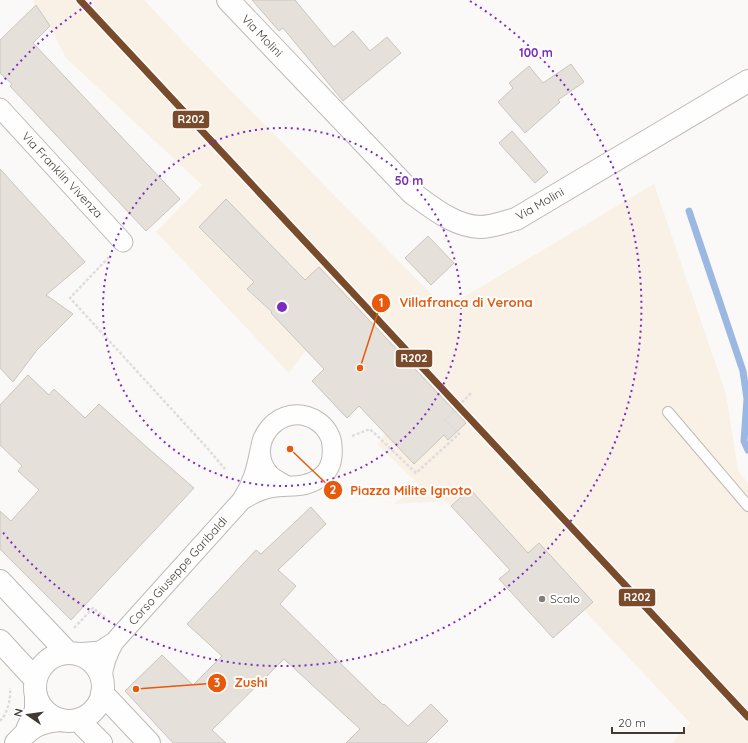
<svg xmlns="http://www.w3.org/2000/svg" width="748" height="743" viewBox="0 0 748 743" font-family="Quicksand,sans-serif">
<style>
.built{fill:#f9f0e6}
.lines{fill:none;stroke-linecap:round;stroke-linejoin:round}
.stream{stroke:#9ab8e2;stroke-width:7}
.building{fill:#e6e0db;stroke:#cbc5c1}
.lane-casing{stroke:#bdbab5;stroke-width:12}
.street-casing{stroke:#bdbab5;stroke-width:21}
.secondary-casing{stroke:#bdbab5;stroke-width:24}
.primary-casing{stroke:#bdbab5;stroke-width:24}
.path{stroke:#dedddc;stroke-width:2.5;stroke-dasharray:3 2;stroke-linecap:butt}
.lane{stroke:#fefefe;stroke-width:10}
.street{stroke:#fefefe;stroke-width:19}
.secondary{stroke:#fefefe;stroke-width:22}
.primary{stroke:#fefefe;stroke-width:22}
.rail-1-casing{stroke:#fff;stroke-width:10}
.rail-1{stroke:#7a4b2a;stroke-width:7}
.ring{fill:none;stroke:#7b2cbf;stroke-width:2;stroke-dasharray:2 4}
.poi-dot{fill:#827d77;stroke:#fff;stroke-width:1.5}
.labels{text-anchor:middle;stroke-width:4;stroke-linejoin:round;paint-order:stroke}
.street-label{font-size:12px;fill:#413a32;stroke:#fff}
.poi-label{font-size:12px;fill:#413a32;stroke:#fff;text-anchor:start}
.centre{fill:#7b2cbf;stroke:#fff;stroke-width:2}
.ring-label{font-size:12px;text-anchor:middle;font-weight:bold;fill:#7b2cbf;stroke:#fff;stroke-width:4;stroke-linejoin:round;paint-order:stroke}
.leader{fill:none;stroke:#e8590c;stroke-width:1.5}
.callout-dot{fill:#e8590c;stroke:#fff;stroke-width:1.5}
.mark-label{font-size:12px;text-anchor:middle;font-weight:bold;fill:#fff}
.callout-label{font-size:13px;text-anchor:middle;font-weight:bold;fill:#e8590c;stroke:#fff;stroke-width:4;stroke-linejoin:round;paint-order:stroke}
.line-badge{stroke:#fff;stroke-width:1.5}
.badge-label{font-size:11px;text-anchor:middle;font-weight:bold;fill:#fff}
</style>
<rect width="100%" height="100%" fill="#fbf9f7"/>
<path class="built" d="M32 0H144L203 62 445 308 654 184 726 394 738 471 748 483V743H672L690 723 584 610 553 638 499 579 509 570 451 506 444 501 394 504 419 485 377 444 385 434 359 406 347 418 312 381 324 369 306 350 289 373 156 232 202 185 66 58 50 26Z"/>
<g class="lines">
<path class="stream" d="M689 211 743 371 747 399 744 441 748 450"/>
</g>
<path class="building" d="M252 0H295L334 47 353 31 370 51 387 37 401 53 343 101 283 28 279 31Z
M36 5 50 26 33 43 180 199 146 231 10 86 12 84 0 73V40Z
M571 64 584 82 558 100 560 102 525 133 498 102 513 88 509 83 529 66 543 83Z
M512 131 548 172 535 183 499 143Z
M0 169 85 262 46 295 73 314 37 350 13 382 0 368Z
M226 199 305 280 319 267 466 423 448 440 444 435 414 464 359 406 347 418 312 381 324 369 271 313 272 312 247 289 254 282 199 227Z
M428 236 454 263 431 285 405 258Z
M28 375 49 395 54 389 85 418 99 404 150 450 194 488 71 620 0 549V511L11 521 39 490 18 471 22 466 0 445V405Z
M470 489 528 553 539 543 593 602 553 638 499 579 510 570 451 506Z
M311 507 326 524 278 570 296 586 280 604 383 705 384 704 408 726 431 704 448 721 426 743H346L360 729 284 659 212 730 226 743H173L125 691 162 655 193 685 222 656 187 624 256 550 261 554Z"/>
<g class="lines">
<defs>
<path id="lane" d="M668 412 748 506"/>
<path id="street" d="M0 108 123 242
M242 500C251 495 259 490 270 488 289 484 305 490 322 476 331 469 333 457 332 446 332 436 325 426 317 421 281 398 243 444 269 474 273 479 281 482 287 486
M77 653 100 651 114 642
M102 679C103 665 107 654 114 642L242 500C253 483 256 470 260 450"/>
<path id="secondary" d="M228 0 412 193C433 208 454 226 480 227 492 227 505 222 516 219L748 81
M27 730 36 710V696
M16 743C31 727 38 722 60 720"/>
<path id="primary" d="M0 581 67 652
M0 641 35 679
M35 687a34 34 0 1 1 68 0a34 34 0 1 1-68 0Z
M102 693 149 743
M78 720 101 743"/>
</defs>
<use href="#lane" class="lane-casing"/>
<use href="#street" class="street-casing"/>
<use href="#secondary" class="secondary-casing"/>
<use href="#primary" class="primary-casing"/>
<path class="path" d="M109 257 70 298 208 449 225 469
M352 436 370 429 416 473 459 434 445 420 472 392
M74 628 93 608 107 619
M0 721C8 713 11 698 10 688"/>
<use href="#lane" class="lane"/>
<use href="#street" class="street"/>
<use href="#secondary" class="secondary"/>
<use href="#primary" class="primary"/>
<defs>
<path id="rail-1" d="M80 0 748 717"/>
</defs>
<use href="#rail-1" class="rail-1-casing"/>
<use href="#rail-1" class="rail-1"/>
</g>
<g class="ring">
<circle cx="282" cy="307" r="179"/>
<path d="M1 84A359 359 0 0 1 94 1M470 1A359 359 0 1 1 1 530"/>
</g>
<circle class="poi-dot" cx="542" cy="599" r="4"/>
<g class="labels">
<g class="street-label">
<text transform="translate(262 36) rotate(46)" y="4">Via Molini</text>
<text transform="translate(62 175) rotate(47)" y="4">Via Franklin Vivenza</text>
<text transform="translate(540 204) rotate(-30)" y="4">Via Molini</text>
<text transform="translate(178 571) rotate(-48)" y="4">Corso Giuseppe Garibaldi</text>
</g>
<g class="poi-label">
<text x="550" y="603">Scalo</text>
</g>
</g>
<circle cx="282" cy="307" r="6" class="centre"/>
<g class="ring-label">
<text x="536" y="57">100 m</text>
<text x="409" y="185">50 m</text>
</g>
<path class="leader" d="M360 368L381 303M290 449L333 490M136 689L217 683"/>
<g class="callout-dot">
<circle cx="360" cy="368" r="4"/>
<circle cx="290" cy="449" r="4"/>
<circle cx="136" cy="689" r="4"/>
<circle cx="381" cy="303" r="10"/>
<circle cx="333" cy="490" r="10"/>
<circle cx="217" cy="683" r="10"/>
</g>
<g class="mark-label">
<text x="381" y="307">1</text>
<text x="333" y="494">2</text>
<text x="217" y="687">3</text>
</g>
<g class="callout-label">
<text x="466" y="307">Villafranca di Verona</text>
<text x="411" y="495">Piazza Milite Ignoto</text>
<text x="251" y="687">Zushi</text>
</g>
<g class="line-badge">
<rect x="172" y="110" width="38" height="19" rx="4" fill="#7a4b2a"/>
<rect x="395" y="349" width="38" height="19" rx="4" fill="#7a4b2a"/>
<rect x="618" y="588" width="38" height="19" rx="4" fill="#7a4b2a"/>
</g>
<g class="badge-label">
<text x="191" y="123">R202</text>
<text x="414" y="362">R202</text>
<text x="637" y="601">R202</text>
</g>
<g transform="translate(28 715) rotate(283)" stroke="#ffffff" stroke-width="3" paint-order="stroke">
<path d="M0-3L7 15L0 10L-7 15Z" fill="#413a32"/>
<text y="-6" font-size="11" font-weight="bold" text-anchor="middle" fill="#413a32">N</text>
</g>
<path d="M612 727v6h72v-6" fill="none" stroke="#413a32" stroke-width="2"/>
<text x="618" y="727" font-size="12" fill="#413a32" stroke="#ffffff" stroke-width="3" paint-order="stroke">20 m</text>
</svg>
